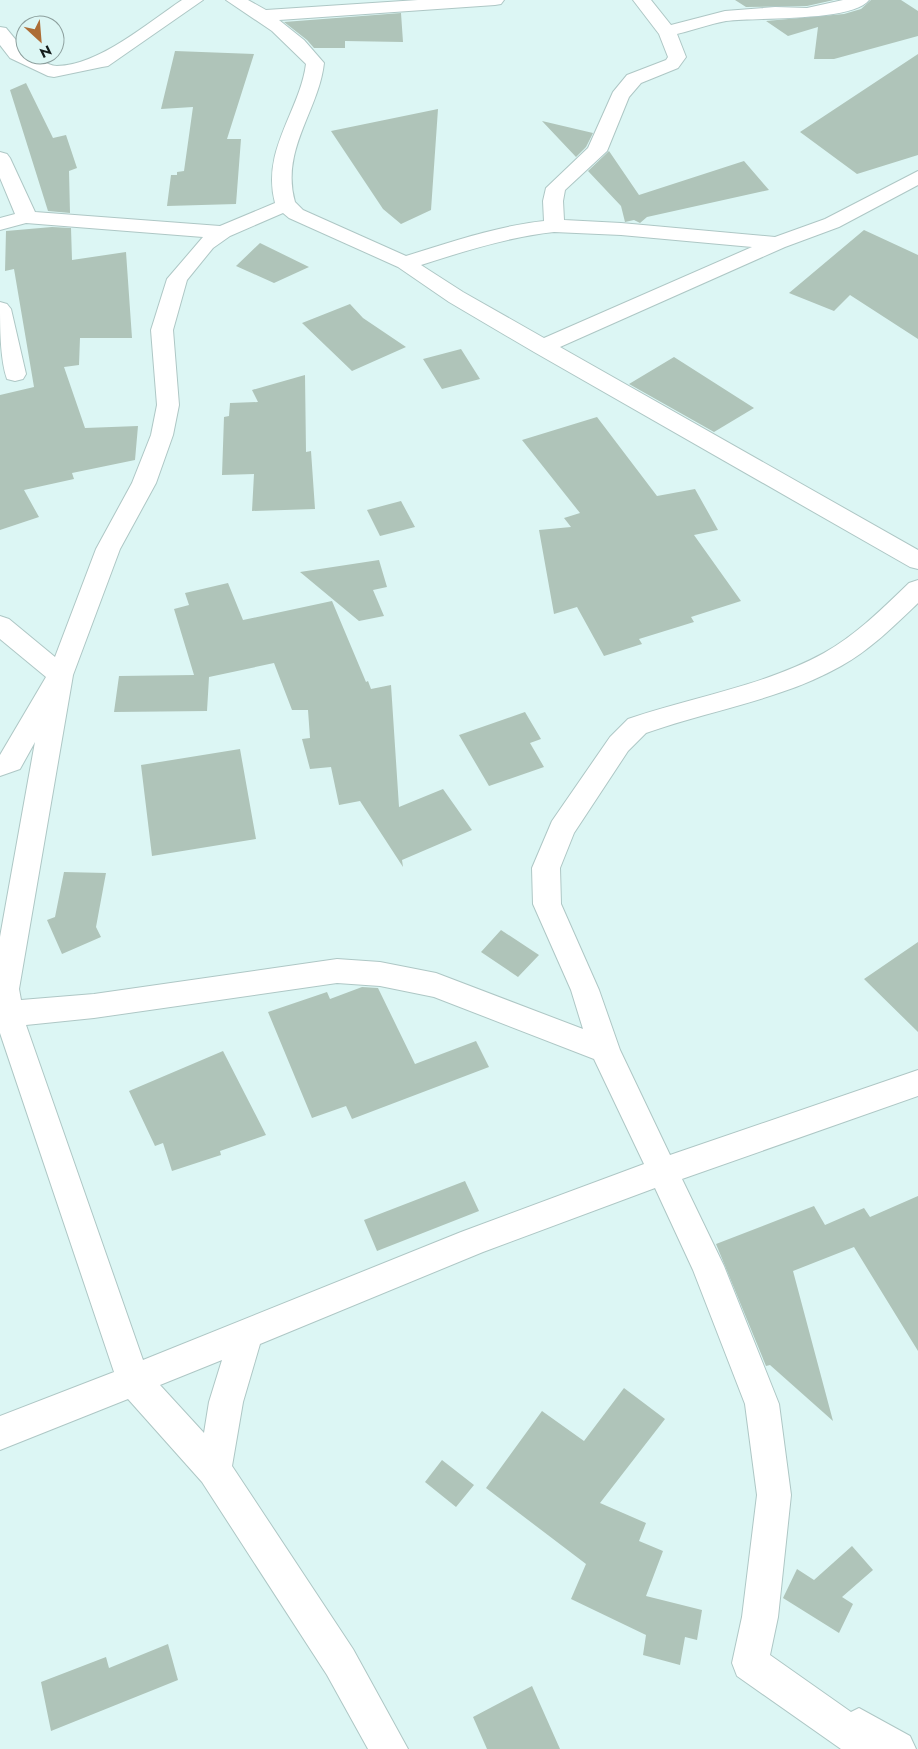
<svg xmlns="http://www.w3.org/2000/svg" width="918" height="1749" viewBox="0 0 918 1749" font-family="Jost,sans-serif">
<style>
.building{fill:#afc4b9}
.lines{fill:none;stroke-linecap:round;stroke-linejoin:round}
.minor-casing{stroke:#aec7c5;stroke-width:2}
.minor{fill:#fff;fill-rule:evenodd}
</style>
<rect width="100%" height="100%" fill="#dcf6f4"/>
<path class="building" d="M735 0H834L807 6 746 7Z
M871 0H901L918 11V36L834 59H814L818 27 788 36 766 21 844 14 861 9Z
M401 13 403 42 345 41V48H314L307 40 284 22Z
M175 51 254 54 227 139H241L236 204 167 206 171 175H177V172L184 171 193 107 161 109Z
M918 54V155L857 174 800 132Z
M26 83 53 138 66 135 77 168 69 171 70 213 48 211 10 90Z
M438 109 431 210 401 224 383 209 331 131Z
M542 121 593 133 586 147 576 157Z
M609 151 639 195 744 161 769 190 647 217 640 223 634 220 625 222 621 206 588 171Z
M52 227 71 228 72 260 126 252 132 338H80L79 365 64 367 85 428 138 426 135 460 72 473 74 479 24 490 39 517 0 530V395L34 387 14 269 5 271 6 231Z
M864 230 918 255V339L850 295 834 311 789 293Z
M260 243 309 267 274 283 236 266Z
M350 304 363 318 406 347 352 371 302 323Z
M461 349 480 379 442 389 423 359Z
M674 357 754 408 714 432 629 384Z
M305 375 306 452 311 451 315 509 252 511 254 474 222 475 224 417 229 416 230 403 258 402 252 390Z
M597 417 657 496 695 489 718 530 694 535 741 601 691 617 694 622 639 639 642 644 604 656 577 607 554 614 539 530 571 527 564 518 580 513 522 440Z
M401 501 415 527 380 536 367 510Z
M379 560 387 587 373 590 384 616 359 621 300 572Z
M228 583 243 620 332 601 366 682 368 681 371 689 391 685 399 807 443 789 472 830 402 860 403 867 360 801 339 805 331 767 310 769 302 739 310 738 308 710H292L274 663 209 677 207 711 114 712 119 676 194 675 174 609 189 605 185 593Z
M525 712 541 739 530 743 544 767 489 786 459 735Z
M240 749 256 839 152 856 141 765Z
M64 872 106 873 96 927 101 937 62 954 47 920 55 917Z
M501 930 539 955 518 977 481 952Z
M918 942V1032L864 979Z
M362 987 378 988 415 1064 476 1041 489 1067 352 1119 346 1106 312 1118 268 1012 327 992 330 999Z
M223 1051 266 1135 220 1151 221 1155 172 1171 163 1143 155 1146 129 1091Z
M465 1181 479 1211 377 1251 364 1220Z
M918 1196V1351L854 1247 793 1271 833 1421 770 1365 766 1366 716 1244 814 1206 825 1225 864 1208 870 1217Z
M624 1388 665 1419 600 1503 646 1523 639 1541 663 1551 646 1596 702 1610 697 1640 685 1637 680 1665 643 1655 646 1635 571 1599 586 1564 486 1488 542 1411 584 1441Z
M442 1460 474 1485 456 1507 425 1482Z
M852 1546 873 1570 842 1597 853 1604 839 1633 783 1598 797 1569 814 1580Z
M168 1644 178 1680 51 1731 41 1682 106 1657 109 1668Z
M532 1686 560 1749H487L473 1717Z"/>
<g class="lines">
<defs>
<path id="minor" d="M182 0H203L108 66 102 67 54 77 48 76 10 58 0 45V27L6 28 25 51V55C37 55 46 66 57 66 98 66 149 22 182 0Z
M226 0H248L266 10 418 0H504L501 4 495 5 279 20 304 40 324 63C319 110 280 150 295 202L303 210 406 256C451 242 497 226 544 221L543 201 546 188 588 148 613 92 627 75 666 60 668 57 659 34 633 0H651L671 25 725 11 775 7 807 8 843 0H869C853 22 754 17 726 21 710 24 693 30 677 34L686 57 678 68 641 83 629 97 607 151 565 190 563 201 564 220 621 223 775 237 825 219 918 171V185L839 227 785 247 560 347 918 550V569L910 567 534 352 449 302 398 267 289 218 283 213 230 236 213 248 187 280 173 330 179 405 173 435 156 483 120 549 73 675 19 989 21 1000 94 994 337 959 380 962 436 973 583 1029 571 990 533 904 532 868 552 821 610 737 628 719C692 697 764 686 824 653 856 635 883 608 909 583L918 580V603C894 626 870 650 841 666 781 700 710 710 646 733L628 751 574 833 560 868 561 904 599 990 620 1050 670 1155 918 1070V1096L682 1179 724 1266 779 1404 791 1495 778 1617 770 1655 851 1712 859 1708 910 1736 916 1749H841L737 1676 732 1663 742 1617 757 1495 745 1404 693 1270 655 1188 483 1252 260 1344 243 1402 232 1466 353 1649 408 1749H368L327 1675 202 1482 128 1399 0 1450V1416L114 1372 0 1033V937L35 742 20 769 0 776V755L46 677 0 639V616L9 619 55 657 96 549 132 483 151 435 157 405 151 330 167 279 203 237 26 223 0 230V218L15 214 0 178V152L7 154 10 158 35 212 220 226 275 203C261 150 300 111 306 64L272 31ZM554 232 621 235 752 247 544 338 463 292 421 265C465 251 508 237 554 232ZM337 983 380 986 434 997 594 1059 644 1164 461 1232 143 1360 26 1025 94 1018ZM222 1360 209 1402 204 1433 160 1385Z
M0 302 7 304 11 309 26 374 23 379 15 381 7 379C0 359 0 326 0 302Z"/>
</defs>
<use href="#minor" class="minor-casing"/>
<use href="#minor" class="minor"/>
</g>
<g transform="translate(40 40) rotate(154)"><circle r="24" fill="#dcf6f4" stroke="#8c9f9d"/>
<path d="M0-4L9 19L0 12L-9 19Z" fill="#ad6d36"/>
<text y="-8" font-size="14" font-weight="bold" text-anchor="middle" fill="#131c1b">N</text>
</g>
</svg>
